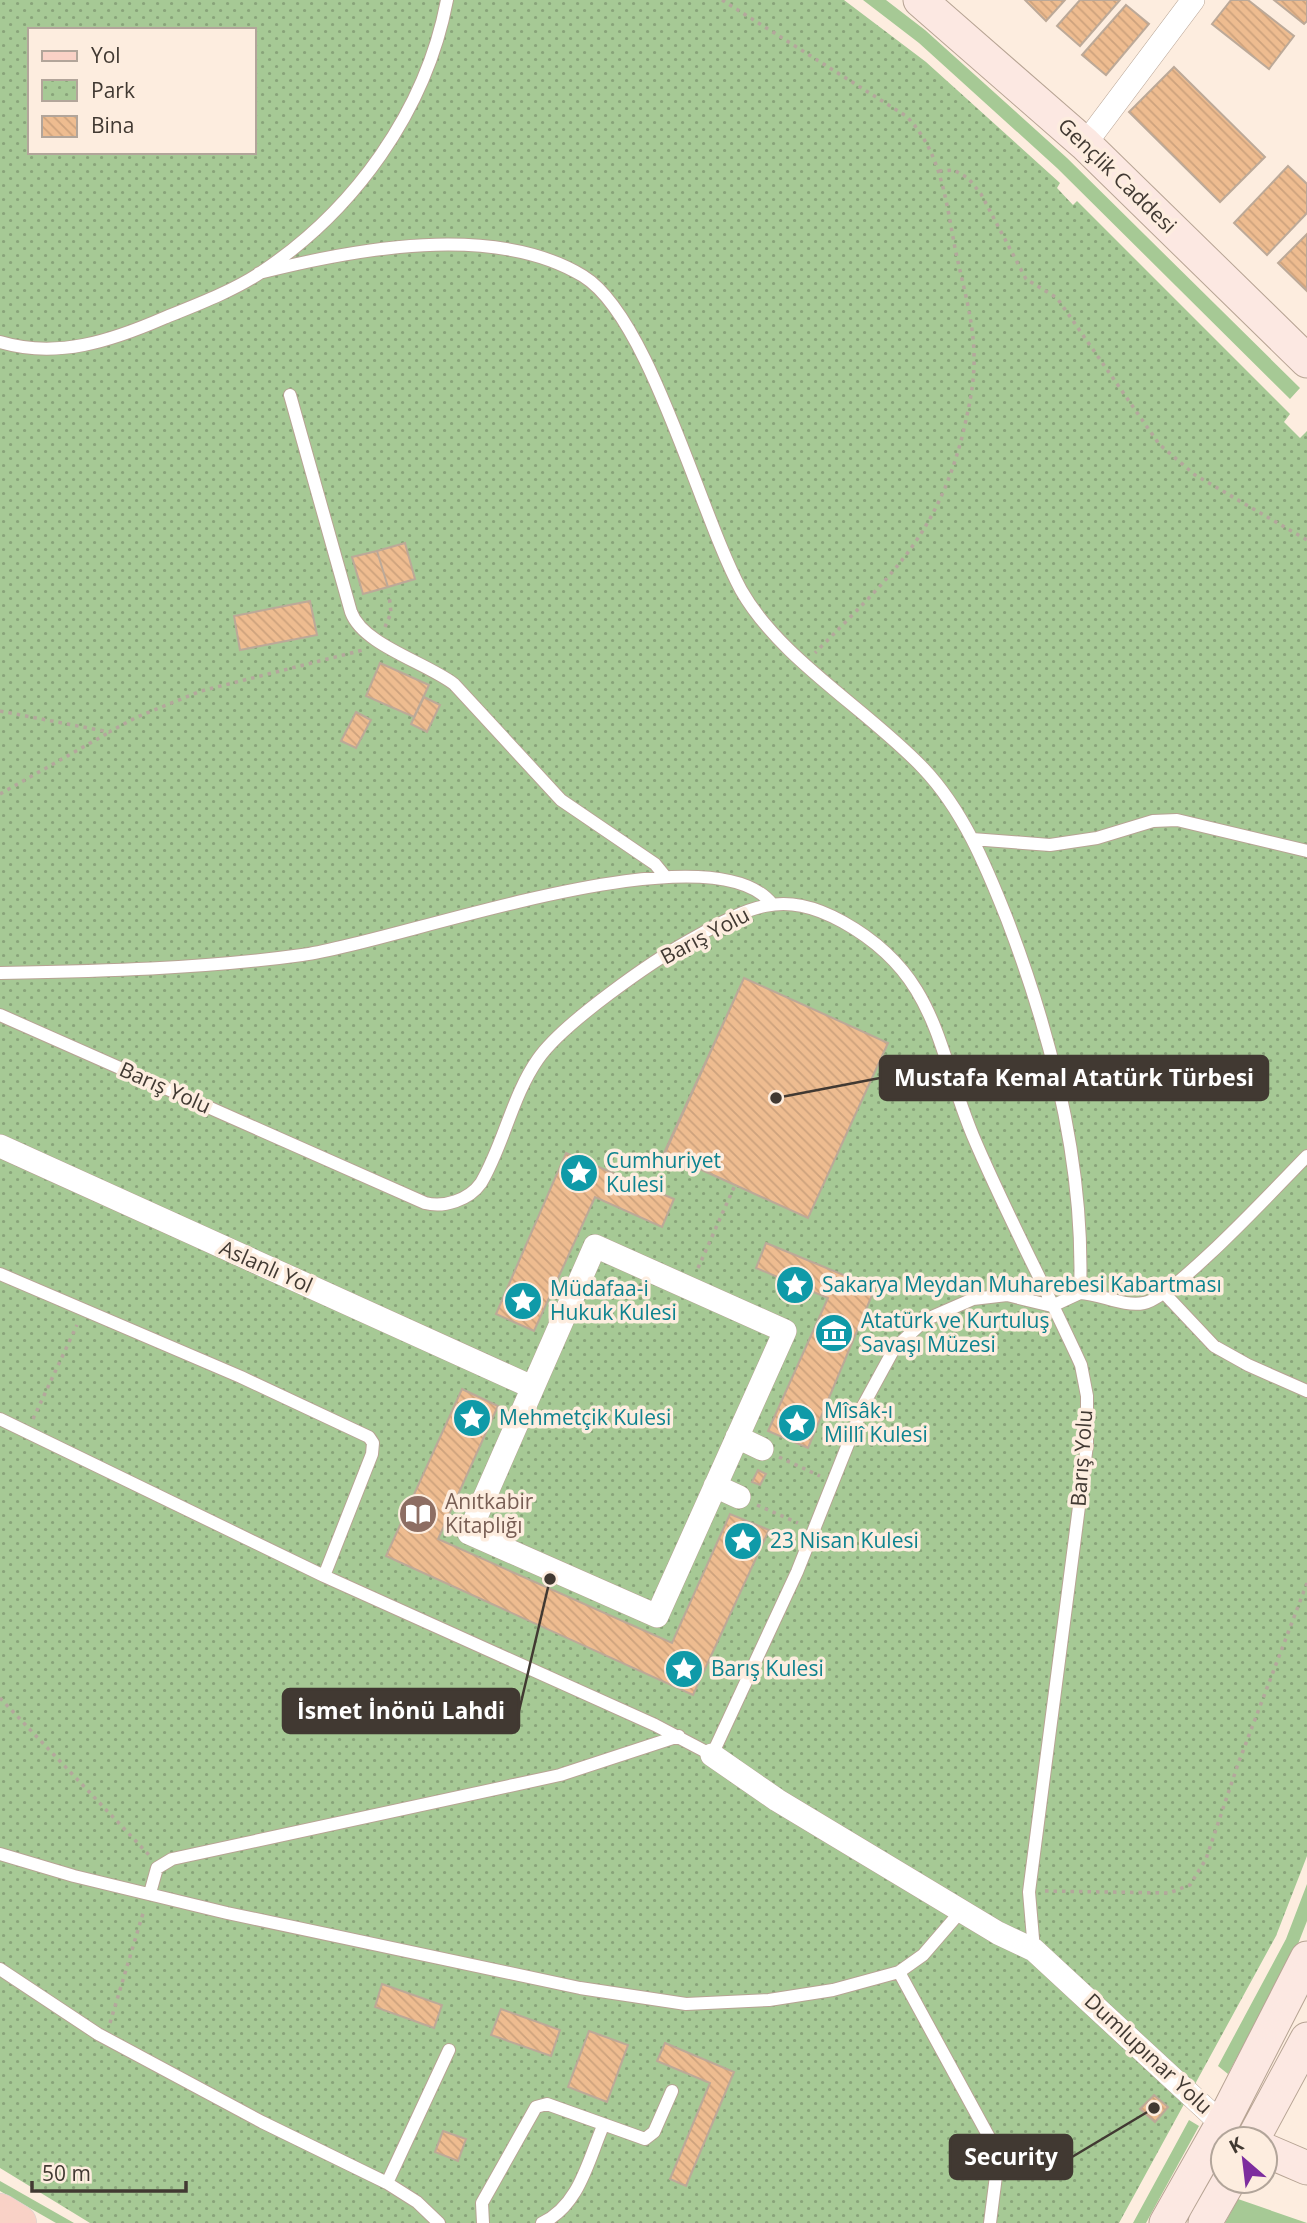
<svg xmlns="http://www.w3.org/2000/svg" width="1307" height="2223" viewBox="0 0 1307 2223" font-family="'Open Sans',sans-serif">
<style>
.grass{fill:#a6c995}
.park{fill:url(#park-dots);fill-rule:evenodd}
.building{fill:url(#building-back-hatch);stroke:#bca998;stroke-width:2}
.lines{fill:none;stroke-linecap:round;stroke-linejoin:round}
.lane-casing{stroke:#b7a494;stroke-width:14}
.street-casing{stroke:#b7a494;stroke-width:24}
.secondary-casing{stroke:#b7a494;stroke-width:35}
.primary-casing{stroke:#d5d3d2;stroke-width:38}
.path{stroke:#b4a79c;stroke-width:3.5;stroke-dasharray:3.5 5;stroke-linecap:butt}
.lane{stroke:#fff;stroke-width:12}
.street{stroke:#fff;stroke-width:23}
.secondary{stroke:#fce8e2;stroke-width:33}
.primary{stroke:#f9d1c6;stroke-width:37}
.labels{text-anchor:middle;stroke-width:7;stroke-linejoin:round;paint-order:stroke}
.street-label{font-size:21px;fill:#413932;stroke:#fdeddf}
.culture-label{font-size:21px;fill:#0d838f;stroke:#fdeddf;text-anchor:start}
.education-label{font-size:21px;fill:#785e54;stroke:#fdeddf;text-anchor:start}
.leader{fill:none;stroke:#413932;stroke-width:2.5}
.callout-dot{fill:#413932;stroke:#fdeddf;stroke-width:2.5}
.callout{fill:#413932;stroke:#413932;stroke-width:2.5}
.callout-label{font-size:23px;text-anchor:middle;font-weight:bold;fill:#fff}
</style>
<defs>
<pattern id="park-dots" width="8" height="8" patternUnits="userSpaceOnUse" patternTransform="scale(1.75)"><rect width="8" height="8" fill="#a6c995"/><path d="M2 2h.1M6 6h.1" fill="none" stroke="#89a47a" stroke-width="1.8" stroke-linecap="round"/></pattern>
<pattern id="building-back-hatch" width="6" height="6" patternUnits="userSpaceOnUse" patternTransform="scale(1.75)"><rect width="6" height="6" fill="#eebc90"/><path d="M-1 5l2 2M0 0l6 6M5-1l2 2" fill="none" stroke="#cda27d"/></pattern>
</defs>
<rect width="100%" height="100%" fill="#fdeddf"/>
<path class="grass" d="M863 0H886L925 30 1067 158 1300 388 1290 399 1057 168 919 43Z
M1307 1884V1921L1298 1944 1228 2074 1218 2066 1286 1939Z
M1189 2120 1199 2126 1146 2223H1133Z
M0 2181 74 2223H56L0 2191Z
M1238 2199 1307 2223H1225Z"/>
<path class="park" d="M0 0H844L926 62 1060 183 1057 188 1073 205 1077 201 1290 414 1284 422 1300 438 1307 431V1856L1276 1936 1119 2223H90L0 2168ZM30 30H254V152H30Z"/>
<path class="building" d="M1025 0H1065L1046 21Z
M1080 0H1120L1080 46 1057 26Z
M1231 0H1248L1294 36 1269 69 1212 24Z
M1274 0H1307V21L1304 24Z
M1126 5 1149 24 1106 75 1082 55Z
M1174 67 1265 157 1220 202 1129 112Z
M1288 166 1307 184V213L1267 255 1234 223Z
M1307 234V291L1278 263Z
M405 543 415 579 388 587 377 551Z
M377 551 388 587 363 594 352 557Z
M310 601 317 635 240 650 234 616Z
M380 663 429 685 414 717 366 696Z
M424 697 440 705 427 732 411 724Z
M356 712 371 720 356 748 341 741Z
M744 978 888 1043 808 1218 665 1153Z
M744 978 888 1043 808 1218 664 1153Z
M566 1153 674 1199 662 1227 595 1197 534 1331 496 1314Z
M766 1243 875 1288 808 1448 768 1431 828 1298 756 1268Z
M462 1389 498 1406 438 1539 672 1643 730 1514 769 1530 693 1695 386 1556Z
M758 1470 766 1474 760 1485 752 1482Z
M382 1984 442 2005 434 2028 375 2007Z
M501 2009 560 2030 551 2056 491 2035Z
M589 2031 628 2045 607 2102 568 2087Z
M665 2043 734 2072 686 2186 670 2179 710 2083 657 2061Z
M1154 2095 1168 2107 1155 2122 1140 2109Z
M443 2131 466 2139 458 2161 435 2152Z"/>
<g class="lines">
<defs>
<path id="lane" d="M0 342C57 359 111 341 164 318 196 305 231 292 260 273 354 211 426 111 447 0
M290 395 351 612C363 645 425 662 454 684L561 800 655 864 664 875
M972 839 1050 845 1097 838 1153 821 1177 820 1307 851
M0 973C101 971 201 969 302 955 395 943 710 824 772 904
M0 1015 425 1203C444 1208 469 1200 481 1183 504 1144 512 1096 538 1059 563 1023 652 961 692 939 748 907 782 888 843 922 938 975 936 1047 973 1136 1006 1214 1046 1288 1081 1365L1087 1396V1445L1029 1892 1034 1950
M0 1274 241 1377 369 1437 373 1443 372 1454 324 1576
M1080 1293C1101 1294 1123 1307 1144 1303 1174 1298 1280 1183 1307 1156
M1164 1293 1214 1346 1248 1365 1307 1391
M0 1419 324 1576 655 1725 712 1755 797 1572 864 1404 894 1349 925 1320 973 1299 1007 1295 1052 1306 1080 1293C1085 1166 1052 1037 1007 919 986 866 963 810 923 768 867 709 780 659 741 590 700 515 650 317 583 276 494 222 354 249 259 273
M0 1854 74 1876 227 1913 580 1988 686 2004 769 2000 833 1990 899 1972 923 1955 961 1911
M150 1893 157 1868 172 1859 560 1775 679 1736
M0 1969 98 2034 262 2122 387 2183 417 2202 439 2223
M899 1972 989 2137 997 2168 990 2223
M387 2183 449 2050
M483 2223 482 2203 536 2107 547 2104 645 2139 654 2132 672 2091
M542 2223C579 2206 588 2161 603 2126"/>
<path id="street" d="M1085 144 1193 0
M0 1146 532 1387
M595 1246 785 1331 657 1616 469 1533Z
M737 1437 762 1449
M715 1486 739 1497
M712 1755 777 1800 998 1933 1034 1950 1222 2124"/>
<path id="secondary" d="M920 0 1085 144 1307 361
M1253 2139 1307 2039
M1265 2150 1307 2168
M1166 2223 1222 2124 1307 1958
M1205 2223 1229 2181"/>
<path id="primary" d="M0 2212 18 2223"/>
</defs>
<use href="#lane" class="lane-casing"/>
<use href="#street" class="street-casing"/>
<use href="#secondary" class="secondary-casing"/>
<use href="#primary" class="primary-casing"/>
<path class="path" d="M722 0 906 116C941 151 946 201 955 248 962 282 973 318 974 353 975 382 969 408 962 437 935 540 886 580 815 653
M939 171 954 170 968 178 981 194 1026 279 1057 298 1159 444 1195 475 1307 540
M385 627 391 613 389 594
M0 711 109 732 137 717 201 691 363 650
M0 794 108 733
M698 1268 735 1185
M33 1419 77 1325
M779 1457 820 1476
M757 1505 798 1523
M0 1698 150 1856
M1045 1891 1169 1893 1190 1885 1206 1859 1238 1764 1307 1583
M110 2023 144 1910"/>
<use href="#lane" class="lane"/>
<use href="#street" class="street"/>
<use href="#secondary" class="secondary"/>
<use href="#primary" class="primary"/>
</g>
<defs>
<symbol id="sight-disc" viewBox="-11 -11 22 22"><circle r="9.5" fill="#0f9aa8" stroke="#fdeddf"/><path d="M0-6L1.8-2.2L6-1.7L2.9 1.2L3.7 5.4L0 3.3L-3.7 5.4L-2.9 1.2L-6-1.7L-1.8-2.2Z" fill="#fff"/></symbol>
<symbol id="museum-disc" viewBox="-11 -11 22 22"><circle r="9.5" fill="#0f9aa8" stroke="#fdeddf"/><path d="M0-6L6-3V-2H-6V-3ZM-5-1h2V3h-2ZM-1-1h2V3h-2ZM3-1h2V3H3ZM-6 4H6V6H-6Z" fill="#fff"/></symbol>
<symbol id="library-disc" viewBox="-11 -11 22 22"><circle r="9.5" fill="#8d6e63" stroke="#fdeddf"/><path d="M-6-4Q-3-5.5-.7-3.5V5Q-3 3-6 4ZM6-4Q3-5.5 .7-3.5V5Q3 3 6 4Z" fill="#fff"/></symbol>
</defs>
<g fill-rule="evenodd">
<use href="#sight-disc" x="557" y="1151" width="44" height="44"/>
<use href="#sight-disc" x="773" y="1263" width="44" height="44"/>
<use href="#sight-disc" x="501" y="1279" width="44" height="44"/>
<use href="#museum-disc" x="812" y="1311" width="44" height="44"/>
<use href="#sight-disc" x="450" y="1396" width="44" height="44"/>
<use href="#sight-disc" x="775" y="1401" width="44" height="44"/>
<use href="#library-disc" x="396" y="1492" width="44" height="44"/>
<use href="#sight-disc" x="721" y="1519" width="44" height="44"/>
<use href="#sight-disc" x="662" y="1647" width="44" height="44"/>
</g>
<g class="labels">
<g class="street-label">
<text transform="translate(1117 176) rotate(44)" y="7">Gençlik Caddesi</text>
<text transform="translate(705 936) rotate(-28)" y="7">Barış Yolu</text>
<text transform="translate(165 1088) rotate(24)" y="7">Barış Yolu</text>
<text transform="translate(266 1267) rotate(24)" y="7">Aslanlı Yol</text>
<text transform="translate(1082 1458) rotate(-86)" y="7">Barış Yolu</text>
<text transform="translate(1148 2054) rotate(43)" y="7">Dumlupınar Yolu</text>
</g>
<g class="culture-label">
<text x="606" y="1168">Cumhuriyet<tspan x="606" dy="24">Kulesi</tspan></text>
<text x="822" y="1292">Sakarya Meydan Muharebesi Kabartması</text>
<text x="550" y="1296">Müdafaa-i<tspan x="550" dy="24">Hukuk Kulesi</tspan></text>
<text x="861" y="1328">Atatürk ve Kurtuluş<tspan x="861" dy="24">Savaşı Müzesi</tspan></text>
<text x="824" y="1418">Mîsâk-ı<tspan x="824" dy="24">Millî Kulesi</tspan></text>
<text x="499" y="1425">Mehmetçik Kulesi</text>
<text x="770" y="1548">23 Nisan Kulesi</text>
<text x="711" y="1676">Barış Kulesi</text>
</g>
<g class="education-label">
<text x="445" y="1509">Anıtkabir<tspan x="445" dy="24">Kitaplığı</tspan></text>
</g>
</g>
<path class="leader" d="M776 1098L880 1078M550 1579L519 1711M1154 2108L1072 2157"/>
<g class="callout-dot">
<circle cx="776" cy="1098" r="7"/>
<circle cx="550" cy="1579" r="7"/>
<circle cx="1154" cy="2108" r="7"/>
</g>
<g class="callout">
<rect x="880" y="1056" width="388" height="44" rx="7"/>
<rect x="283" y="1689" width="236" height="44" rx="7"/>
<rect x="950" y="2135" width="122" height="44" rx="7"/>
</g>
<g class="callout-label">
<text x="1074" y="1086">Mustafa Kemal Atatürk Türbesi</text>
<text x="401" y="1719">İsmet İnönü Lahdi</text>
<text x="1011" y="2165">Security</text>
</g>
<rect x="28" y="28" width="228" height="126" fill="#fdeddf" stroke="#b2a59a" stroke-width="2"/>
<rect x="42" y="51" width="35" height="10" fill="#f9d1c6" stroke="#b2a59a" stroke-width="2"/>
<text x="91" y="63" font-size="21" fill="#413932">Yol</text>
<rect x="42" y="80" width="35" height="21" fill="url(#park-dots)" stroke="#b2a59a" stroke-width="2"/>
<text x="91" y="98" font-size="21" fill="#413932">Park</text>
<rect x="42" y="116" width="35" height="21" fill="url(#building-back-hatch)" stroke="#b2a59a" stroke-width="2"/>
<text x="91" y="133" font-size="21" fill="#413932">Bina</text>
<g transform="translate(1244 2160) rotate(332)"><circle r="33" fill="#fdeddf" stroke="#b2a59a" stroke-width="2"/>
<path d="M0-5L12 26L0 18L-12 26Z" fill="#7d2d9e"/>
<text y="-10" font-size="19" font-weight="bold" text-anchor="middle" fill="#413932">K</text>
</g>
<path d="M32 2181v10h154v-10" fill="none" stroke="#413932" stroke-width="3.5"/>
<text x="42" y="2181" font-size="21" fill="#413932" stroke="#fdeddf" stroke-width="5" paint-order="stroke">50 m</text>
</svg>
